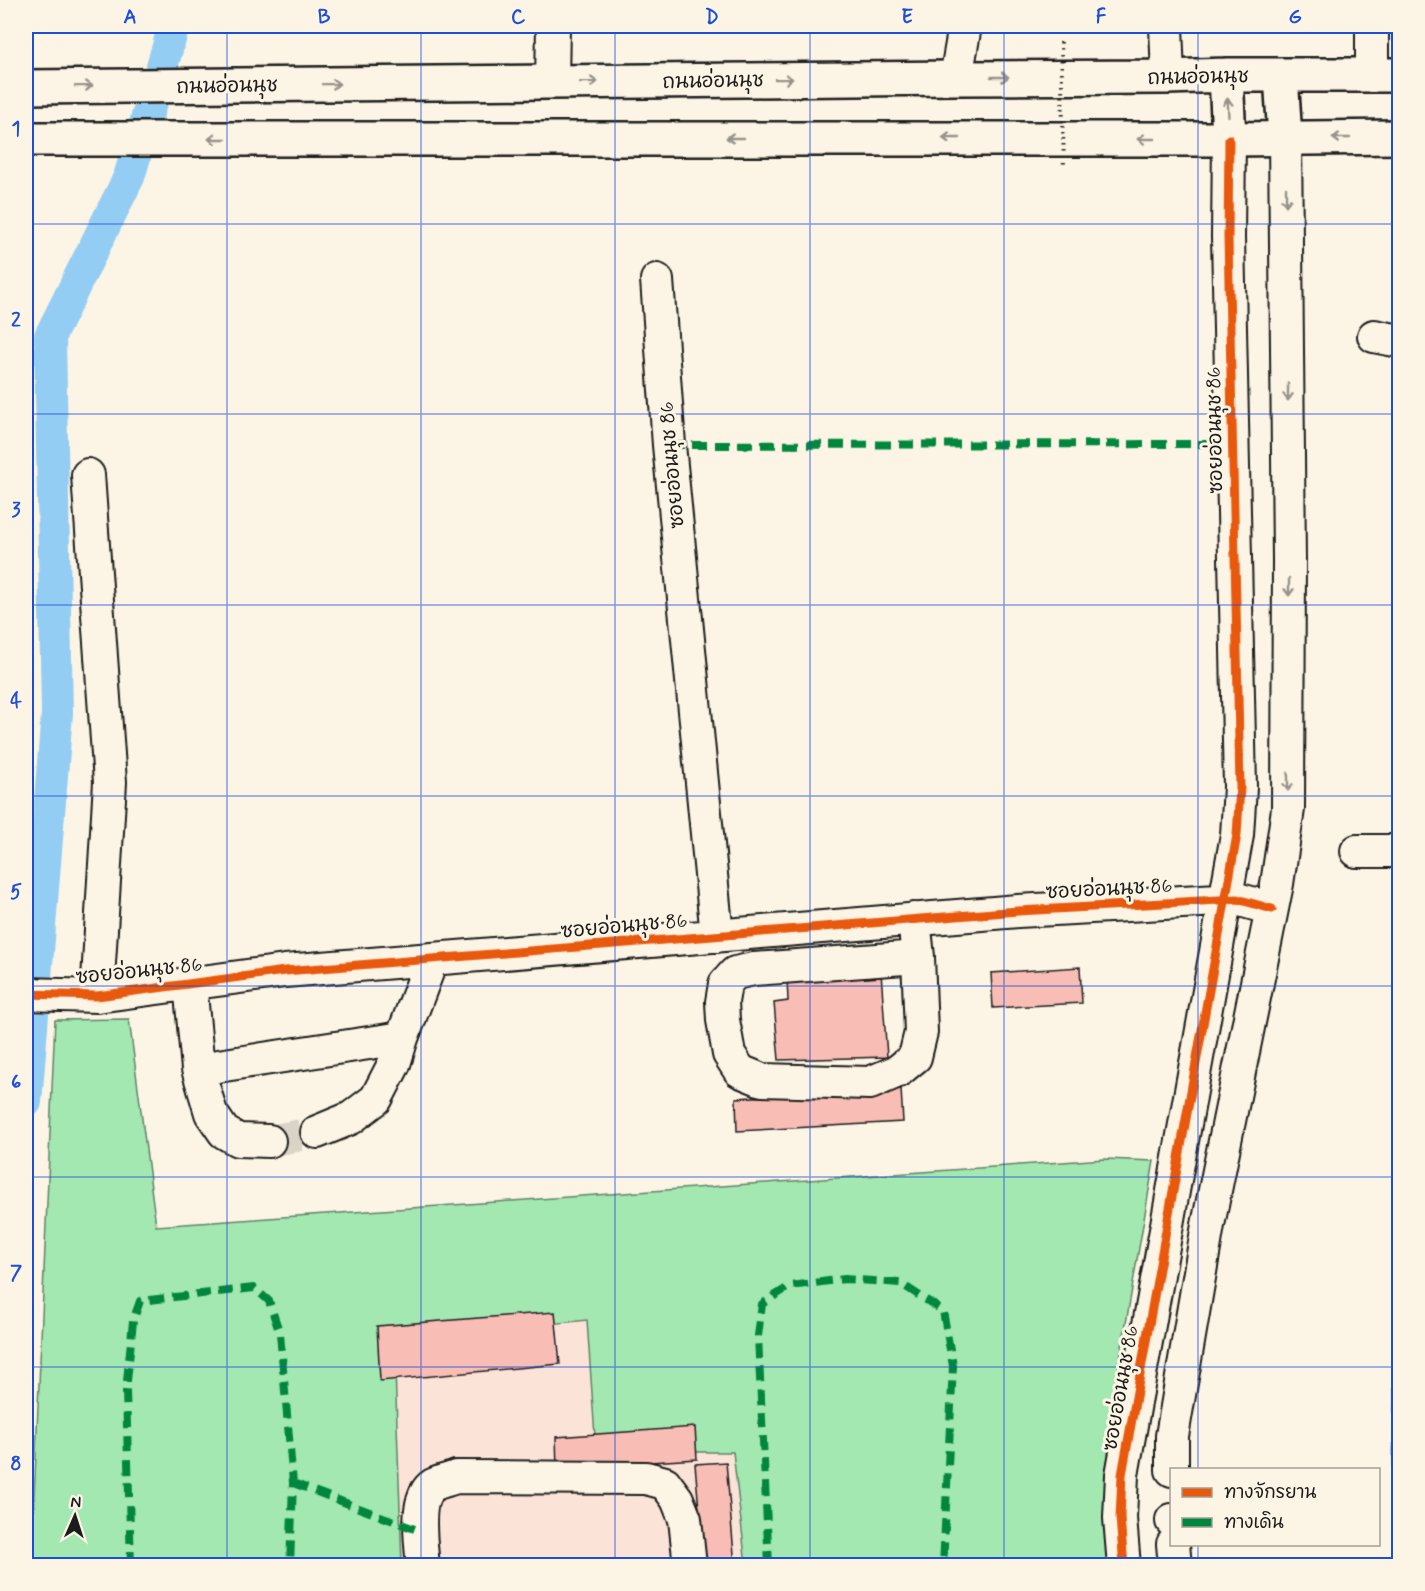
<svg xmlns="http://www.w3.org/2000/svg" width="1425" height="1591" viewBox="0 0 1425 1591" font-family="Mynerve,'Playpen Sans Thai',sans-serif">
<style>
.built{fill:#fbe4d7}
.green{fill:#a3e7b1;stroke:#608266;stroke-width:1.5}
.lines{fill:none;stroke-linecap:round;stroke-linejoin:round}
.canal{stroke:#93cdf3;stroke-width:32}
.building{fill:#f8bdb5;stroke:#1c1c1c;stroke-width:1.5}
.minor-tunnel{stroke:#dad4c7;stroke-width:32;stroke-dasharray:32 16;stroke-linecap:butt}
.minor-casing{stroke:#1c1c1c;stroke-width:36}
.major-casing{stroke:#1c1c1c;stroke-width:38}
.minor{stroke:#fcf5e5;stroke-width:32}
.major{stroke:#fcf5e5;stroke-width:33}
.path-bridge{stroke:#1c1c1c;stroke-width:4;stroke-dasharray:1.5 4.5;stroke-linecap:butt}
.quiet{stroke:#00873e;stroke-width:8;stroke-dasharray:15 8;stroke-linecap:butt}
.cycleway-casing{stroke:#fcf5e5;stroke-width:13}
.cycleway{stroke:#e8590c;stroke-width:9}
.oneway{stroke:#97938b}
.grid{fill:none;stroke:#1d4ed8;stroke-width:1.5;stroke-opacity:0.55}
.labels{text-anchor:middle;stroke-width:6;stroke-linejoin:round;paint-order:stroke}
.street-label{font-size:20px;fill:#1c1c1c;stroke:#fcf5e5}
.neatline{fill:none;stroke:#1d4ed8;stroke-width:2}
.grid-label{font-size:20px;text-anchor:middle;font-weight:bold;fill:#1d4ed8}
</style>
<rect width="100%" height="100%" fill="#fcf5e5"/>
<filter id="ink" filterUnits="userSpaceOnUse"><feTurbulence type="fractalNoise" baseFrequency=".0167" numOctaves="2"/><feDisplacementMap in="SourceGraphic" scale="12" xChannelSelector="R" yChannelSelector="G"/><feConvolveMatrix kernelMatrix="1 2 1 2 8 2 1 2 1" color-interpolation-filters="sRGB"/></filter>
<g filter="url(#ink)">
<path class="built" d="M587 1320 596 1452H734L746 1565H402L394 1340Z"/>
<path class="green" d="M1398 871H1399L1400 1500 1393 1501Z
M129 1019 156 1226 1105 1159 1154 1161 1113 1399 1112 1565H746L733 1452H596L587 1320 394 1341 402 1565 31 1566 55 1020Z"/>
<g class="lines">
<path class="canal" d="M26 1102 57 713 50 336 129 177 174 26"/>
</g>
<path class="building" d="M1080 967 1082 1003 993 1008 991 973Z
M881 972 887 1057 779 1060 774 1003 788 1001 787 978Z
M901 1089 903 1122 737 1131 736 1098Z
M555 1312 560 1364 380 1381 377 1326Z
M695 1427 697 1459 557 1468 556 1437Z
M726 1462 735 1566H704L695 1464Z"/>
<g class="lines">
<path class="minor-tunnel" d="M269 1141 317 1132"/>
<defs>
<path id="minor" d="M1166 26 1168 77
M1372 76V26
M956 78 965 26
M552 82 553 26
M657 280 669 445 717 936
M1374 336 1400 341
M88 475 110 782 97 996
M1357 851H1400
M914 919 918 957 921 1032 915 1057 898 1071 870 1083 762 1080 740 1071 729 1054 723 1020 722 1002 725 984 735 973 754 969 918 957
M190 983 198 1069 211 1113 224 1132 238 1140 269 1141
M26 994 97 996 285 971 1018 911 1237 899 1272 909
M198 1069 402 1038
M317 1132 351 1118 376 1099 394 1064 402 1038 432 959
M1172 1470V1436L1208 1225 1277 884 1288 809 1289 560 1285 138
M1172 1520V1521
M1173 1544 1175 1566
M423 1566C421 1545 414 1497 433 1485 440 1481 449 1480 456 1477L646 1478 665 1483 677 1499 685 1519 690 1566
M1124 1566 1120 1518 1122 1475 1237 835 1240 787 1228 237 1229 139"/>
<path id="major" d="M1226 75 1229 139
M1281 76 1285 138
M26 87 956 78 1168 77 1226 75H1400
M26 139H1229L1400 137"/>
</defs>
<use href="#minor" class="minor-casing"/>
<use href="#major" class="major-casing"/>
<use href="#minor" class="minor"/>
<use href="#major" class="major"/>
<path class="path-bridge" d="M1061 42 1064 167"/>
<path class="quiet" d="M669 445 1210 444
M293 1483 420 1531
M131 1566 126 1391 133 1321 140 1301 254 1288 269 1301 280 1334 293 1483 290 1566
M769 1566 758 1336 762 1304 790 1286 845 1279 900 1283 943 1311 953 1366 943 1566"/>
<defs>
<path id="cycleway" d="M26 994 97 996 285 971 1018 911 1237 899 1272 909
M1124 1566 1120 1518 1122 1475 1237 835 1240 787 1228 237 1229 139"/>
</defs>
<use href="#cycleway" class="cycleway-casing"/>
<use href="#cycleway" class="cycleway"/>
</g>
<defs><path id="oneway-shaft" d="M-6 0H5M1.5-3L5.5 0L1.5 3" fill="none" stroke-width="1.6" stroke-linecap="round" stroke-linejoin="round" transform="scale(1.5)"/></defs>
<g class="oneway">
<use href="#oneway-shaft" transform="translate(1000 77)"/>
<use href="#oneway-shaft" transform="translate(784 79) rotate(-1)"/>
<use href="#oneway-shaft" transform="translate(589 82) rotate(-1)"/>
<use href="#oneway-shaft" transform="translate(331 84) rotate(-1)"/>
<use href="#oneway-shaft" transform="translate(84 86) rotate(-1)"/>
<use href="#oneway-shaft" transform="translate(1228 107) rotate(-93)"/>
<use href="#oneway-shaft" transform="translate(735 138) rotate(-180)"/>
<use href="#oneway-shaft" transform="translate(951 138) rotate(-180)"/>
<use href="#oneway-shaft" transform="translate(1341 138) rotate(180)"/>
<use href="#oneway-shaft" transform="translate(217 139) rotate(180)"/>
<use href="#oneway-shaft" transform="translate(1146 139) rotate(-180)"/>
<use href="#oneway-shaft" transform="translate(1286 197) rotate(90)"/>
<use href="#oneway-shaft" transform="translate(1288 392) rotate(90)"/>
<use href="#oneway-shaft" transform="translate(1289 587) rotate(90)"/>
<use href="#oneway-shaft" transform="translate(1288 782) rotate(90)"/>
</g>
</g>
<path class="grid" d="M227 26V1566M421 26V1566M615 26V1566M810 26V1566M1004 26V1566M1198 26V1470M26 224H1400M26 414H1400M26 605H1400M26 796H1400M26 986H1400M26 1177H1400M26 1367H1400M1198 1544V1566"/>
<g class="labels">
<g class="street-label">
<text transform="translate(1198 76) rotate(-1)" y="7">ถนนอ่อนนุช</text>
<text transform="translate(713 80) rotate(-1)" y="7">ถนนอ่อนนุช</text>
<text transform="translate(227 85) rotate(-1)" y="7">ถนนอ่อนนุช</text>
<text transform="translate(1214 430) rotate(-91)" y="7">ซอยอ่อนนุช 86</text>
<text transform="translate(671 465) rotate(-95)" y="7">ซอยอ่อนนุช 86</text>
<text transform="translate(1109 888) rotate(-3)" y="7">ซอยอ่อนนุช 86</text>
<text transform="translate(624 925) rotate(-5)" y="7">ซอยอ่อนนุช 86</text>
<text transform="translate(139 970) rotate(-6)" y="7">ซอยอ่อนนุช 86</text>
<text transform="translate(1120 1388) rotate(-80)" y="7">ซอยอ่อนนุช 86</text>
</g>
</g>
<rect width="1425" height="1591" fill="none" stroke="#fcf5e5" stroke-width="66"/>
<rect x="1170" y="1468" width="210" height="78" fill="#fcf5e5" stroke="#a29e95" stroke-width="1.5"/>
<rect x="1182" y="1488" width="30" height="9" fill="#e8590c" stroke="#a29e95" stroke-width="1.5"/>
<text x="1224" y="1498" font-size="18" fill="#1c1c1c">ทางจักรยาน</text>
<rect x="1182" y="1518" width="30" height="9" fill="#00873e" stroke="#a29e95" stroke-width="1.5"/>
<text x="1224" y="1528" font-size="18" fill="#1c1c1c">ทางเดิน</text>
<g transform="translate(75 1516) rotate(3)" stroke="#fcf5e5" stroke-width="4.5" paint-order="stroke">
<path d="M0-4.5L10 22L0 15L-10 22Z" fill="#1c1c1c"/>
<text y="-9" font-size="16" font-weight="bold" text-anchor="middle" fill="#1c1c1c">N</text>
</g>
<rect x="33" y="33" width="1359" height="1525" class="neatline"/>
<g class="grid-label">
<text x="130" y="23">A</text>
<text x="324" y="23">B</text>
<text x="518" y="23">C</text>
<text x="712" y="23">D</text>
<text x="907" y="23">E</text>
<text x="1101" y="23">F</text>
<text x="1295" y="23">G</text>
<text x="16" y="135">1</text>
<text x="16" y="326">2</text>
<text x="16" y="516">3</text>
<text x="16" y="707">4</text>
<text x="16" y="898">5</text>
<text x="16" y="1088">6</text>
<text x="16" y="1279">7</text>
<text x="16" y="1470">8</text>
</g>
</svg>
